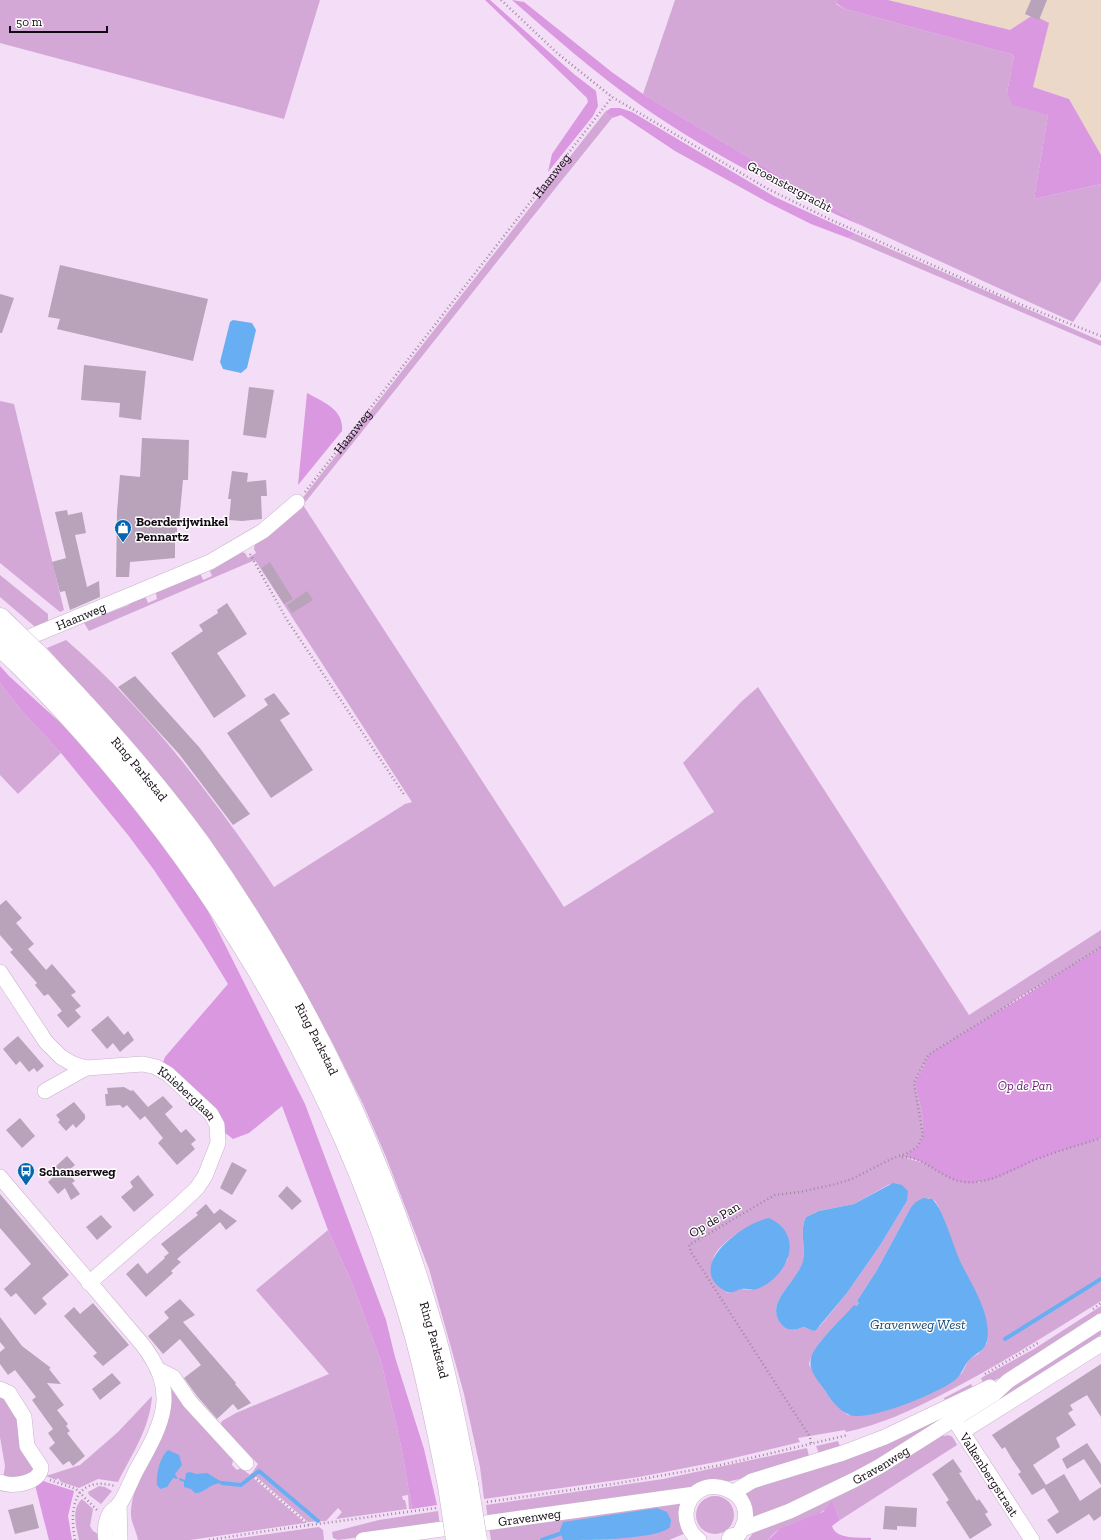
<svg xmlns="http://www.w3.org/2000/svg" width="1101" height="1540" viewBox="0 0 1101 1540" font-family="'Zilla Slab',serif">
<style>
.industrial{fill:#ebd8c8}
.green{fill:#d3a8d7;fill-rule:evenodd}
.forest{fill:#d998e0}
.water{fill:#67aff2}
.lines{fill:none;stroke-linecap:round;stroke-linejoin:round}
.stream{stroke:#67aff2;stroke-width:4}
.building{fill:#b8a3ba}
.minor-casing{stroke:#c8b2ca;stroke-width:16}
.highway-casing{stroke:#c8b2ca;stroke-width:23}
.path{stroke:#9c8b9d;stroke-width:2.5;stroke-dasharray:1 3;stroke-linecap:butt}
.minor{stroke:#fff;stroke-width:15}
.highway{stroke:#fff;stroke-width:22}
.highway-bridge-casing{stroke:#c8b2ca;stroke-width:23;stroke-linecap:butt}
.highway-bridge{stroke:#fff;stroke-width:22}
.labels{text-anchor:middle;stroke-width:3;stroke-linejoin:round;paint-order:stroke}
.street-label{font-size:13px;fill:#120a12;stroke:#fff}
.poi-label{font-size:13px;font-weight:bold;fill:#120a12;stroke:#fff;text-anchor:start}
.park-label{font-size:13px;font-style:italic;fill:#681b71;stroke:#fff}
.water-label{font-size:14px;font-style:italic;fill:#154974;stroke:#fff}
</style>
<rect width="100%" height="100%" fill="#f4ddf6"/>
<path class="industrial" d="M888 0H1101V155L1069 99 1033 87V15L1010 30Z"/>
<path class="green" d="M0 0H320L284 119 0 43Z
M675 0H837L836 4 845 9 1014 55 1007 93 1048 115 1034 199 1101 184V281L1073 322 865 227 643 94Z
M605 112 612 118C508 246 407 377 303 505L564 907 714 812 683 763 741 702 758 687 969 1015 1101 930V948L1067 970 1020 997 924 1064 915 1083 922 1113 923 1135 918 1147 903 1157 926 1164 950 1178 979 1183 1045 1157 1101 1138V1301C1049 1334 997 1366 943 1394 911 1410 881 1425 846 1432L845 1430 798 1438 800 1442 721 1461 639 1477 484 1499 480 1467 464 1394 429 1269 386 1157 363 1104 331 1040 306 995 147 760 47 648 66 640C148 710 214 798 274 887L405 804 412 802 255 560 89 631 84 623 87 621 129 605 128 601 142 595 146 598 148 603 157 599 156 594 157 589 196 573 201 575 203 580 212 576 210 571 212 565 238 551 245 553 248 558 256 553 254 549 255 542 301 500ZM890 1184 907 1201 881 1244 847 1293 820 1326 813 1331 804 1327C796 1330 788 1332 782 1324 762 1303 800 1280 803 1260 806 1245 799 1231 806 1217L819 1211 854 1204ZM928 1198 935 1201 938 1206C945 1224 951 1243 959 1261 972 1287 989 1312 987 1343L978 1354 969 1359 962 1373 945 1386 883 1411 848 1415C831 1403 819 1383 809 1364 814 1342 842 1319 859 1303L857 1301 877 1270 911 1207ZM736 1234 788 1259 776 1276 752 1290 741 1289 728 1293C720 1288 718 1285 714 1277 707 1255 721 1246 736 1234Z
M856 234 1101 341V346L848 238Z
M0 401 14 404 64 610 60 612 0 563Z
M0 575 48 614V623L37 627 34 626 0 597Z
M0 683 20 709 61 753 18 794 0 775Z
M328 1230 352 1283 381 1361 401 1446 412 1509H409L408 1495 402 1496 403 1500H405L407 1509 336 1519 342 1512 338 1508 326 1521 308 1522 252 1473 258 1464 220 1426 222 1421 236 1413 329 1374 256 1290Z
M1101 1306V1314L1004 1376 984 1385 981 1378 1034 1349Z
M1101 1329V1335L971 1419 968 1415Z
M171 1383 196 1419 233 1460 232 1465 237 1470 241 1468 250 1475 305 1523 190 1540H138C136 1529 130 1522 131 1510 135 1463 178 1436 171 1383Z
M971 1384 974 1390 946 1403 944 1398Z
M0 1394 11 1402 33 1459 34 1475 3 1479 5 1466 0 1437Z
M152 1396C150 1428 132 1454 118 1482L98 1479 79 1488 61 1482 58 1478 56 1480 46 1476 80 1465 118 1432Z
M935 1420 938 1426 833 1486 753 1518 743 1493 750 1487Z
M942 1433 944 1436C952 1433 954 1439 957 1445L840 1520 832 1502C829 1505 827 1509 823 1511 808 1523 782 1521 768 1540H748L753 1533Z
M838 1441 841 1449 820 1456 816 1446Z
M807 1448 810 1460 754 1476 692 1489 488 1520 486 1505 663 1479Z
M99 1486 105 1487 112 1491 101 1504 89 1495 88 1492Z
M696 1515a19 19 0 1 1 38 0a19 19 0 1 1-38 0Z
M82 1499 93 1509 90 1526 93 1531 100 1535 101 1540H79C76 1527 71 1509 82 1499Z
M682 1501 686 1533 669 1540H491L489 1528Z
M438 1511 440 1526 338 1540 333 1538 332 1532 379 1520Z
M319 1527 323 1530 324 1540H225Z"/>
<path class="forest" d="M485 0H490L575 75 596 91 598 106 593 116 548 172 552 154 588 102 587 98Z
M512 0 524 2 613 73 643 94 865 227C789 195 706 151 639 104 594 72 553 36 512 0Z
M837 0H888L1010 30 1033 15 1049 23 1033 87 1069 99 1101 155V184L1034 199 1048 115 1013 105 1007 93 1014 55 845 9 836 3Z
M611 108H620L632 112 775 197 856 234 848 238 811 224 769 203 675 151 621 115 612 118 605 112Z
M307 393C323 402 344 409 342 431L298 485Z
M0 666 9 676 65 727 115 784 170 853 204 903 305 1104 386 1320 395 1357 424 1449 437 1505 412 1509 401 1446 381 1361 352 1283 328 1230 282 1106 249 1133 233 1139 224 1132 162 1065 165 1057 228 984 203 943 154 870 128 835 61 753 20 709 0 683Z
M1101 948V1138C1081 1146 1060 1151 1040 1159 1015 1168 988 1188 961 1182 940 1177 925 1158 902 1157L918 1147 923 1135 922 1113 915 1083 929 1055Z
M43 1481 74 1491 68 1516 72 1540H49L35 1485Z
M832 1501 840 1520 832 1526C836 1540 859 1537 871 1538V1540H768L781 1528 823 1512Z"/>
<path class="water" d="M233 320 252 323 256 330 247 368 241 373 223 369 220 362 230 322Z
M893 1183 902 1185 908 1191 907 1201 881 1244 847 1293 816 1330 813 1331 804 1327C795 1330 789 1332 782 1325 762 1303 799 1281 803 1260 806 1246 799 1231 806 1217L819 1211 854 1204Z
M923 1198 932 1199C943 1207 955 1253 963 1267 974 1288 992 1317 987 1341 985 1350 977 1353 971 1358 964 1364 962 1375 955 1380 939 1393 868 1422 850 1415 838 1411 830 1398 823 1388 817 1379 808 1370 811 1358 814 1344 844 1317 854 1305L856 1306 859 1303 857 1301 877 1270 911 1207 916 1202Z
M769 1218C806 1235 788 1277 757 1289 751 1291 748 1288 742 1289 736 1290 732 1295 725 1291 683 1267 743 1223 769 1218Z
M168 1450 179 1455 182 1465 175 1474 178 1479 173 1478 167 1487 160 1489 157 1485C156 1475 160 1456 168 1450Z
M190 1472 196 1474 207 1473 222 1482 221 1483C209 1484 203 1494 195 1493L191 1489 184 1487V1482L179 1480 180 1478 185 1480 186 1473Z
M657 1508 667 1512 671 1520 670 1527C658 1540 583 1540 563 1540L560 1530 563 1522Z"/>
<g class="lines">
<path class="stream" d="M1005 1339 1101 1279
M222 1483 241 1485 259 1471 318 1521
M542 1540 562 1533"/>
</g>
<path class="building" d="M1031 0H1047L1039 20 1025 14Z
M60 265 208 299 193 361 57 329 60 319 48 317Z
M0 294 14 298 2 333H0Z
M84 365 146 371 141 420 119 417 120 403 81 400Z
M249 387 274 390 266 438 243 435Z
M142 438 189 440 188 480H183L179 522H177V532H175V558L130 562 129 577H116L117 512 120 475 140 477Z
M232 471 248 473 247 482 266 480 267 496H261L262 519 242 521 229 520 231 499H228Z
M67 510 68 515 82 512 86 533 75 535 87 587 99 581 100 597 70 610 65 591 60 592 52 562 66 558 55 512Z
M270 562 293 599 284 604 261 568Z
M307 591 313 600 292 613 287 605Z
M227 603 247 634 217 653 246 696 214 718 171 653 203 631 199 625 218 613 217 610Z
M135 676 199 747 250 814 233 825 179 754 118 687Z
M274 693 290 714 280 720 313 770 271 798 227 733 268 705 264 699Z
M6 900 22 918 16 923 34 944 28 949 46 970 52 964 76 992 71 995 81 1006 75 1010 81 1017 68 1028 57 1015 62 1011 48 994 44 996 35 985 37 983 10 952 13 950 0 935V905Z
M108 1016 124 1035 128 1031 134 1040 120 1052 113 1043 107 1049 91 1030Z
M18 1036 44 1066 37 1072 34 1068 29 1072 20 1061 16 1065 3 1049Z
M124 1087 131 1091 133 1090 148 1107 163 1096 173 1107 165 1114 181 1133 186 1129 196 1140 191 1144 195 1149 177 1165 158 1143 163 1138 145 1116 140 1120 127 1105 123 1108 120 1105 106 1106 105 1094H108L107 1088Z
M74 1102 85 1115V1119L76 1128 73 1124 66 1131 58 1122 60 1120 56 1115Z
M20 1118 35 1136 22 1148 6 1130Z
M67 1156 75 1165 67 1172 75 1181 72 1183 80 1194 71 1200 65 1188 58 1194 48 1182 59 1171 55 1167Z
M232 1162 247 1170 232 1195 220 1188Z
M138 1175 154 1195 134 1212 121 1197 133 1187 130 1182Z
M287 1186 302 1201 292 1210 278 1196Z
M0 1194 69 1275 42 1298 47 1304 35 1315 16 1293 11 1297 4 1289 31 1264 0 1228Z
M206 1204 214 1214 220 1209 237 1221 226 1230 220 1222 177 1259 181 1262 171 1271 173 1273 146 1297 126 1274 138 1263 147 1274 165 1258 164 1257 169 1253 161 1244 198 1215 196 1213Z
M101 1215 112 1227 97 1240 86 1227Z
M180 1299 195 1315 183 1322 236 1383 235 1384 251 1403 238 1410 233 1404 217 1419 197 1396 184 1378 201 1365 180 1339 163 1354 148 1336 169 1318 164 1312Z
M93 1303 129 1345 103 1366 93 1356 97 1353 64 1316 74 1307 80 1314Z
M0 1317 22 1346 51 1368 49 1369 61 1384 47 1383 64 1405 57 1410 68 1424 66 1426 70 1431 67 1433 85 1456 73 1466 69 1461 63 1465 49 1448 55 1443 48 1433 53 1429 32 1400 36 1397 15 1370 8 1375 0 1364V1352L5 1348 0 1342Z
M1101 1364V1417L1087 1395 1070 1405 1073 1410 1068 1413 1076 1425 1056 1438 1060 1447 1033 1465 1046 1485 1064 1474 1080 1501 1101 1487V1516L1094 1521 1089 1514 1057 1534 1047 1520 1059 1512 1044 1488 1032 1495 1018 1474 1021 1472 1012 1459 1005 1447 1002 1449 992 1435Z
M112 1373 121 1383 100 1400 92 1389Z
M1087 1443 1101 1464V1485L1084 1459 1067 1469 1062 1459Z
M953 1459 962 1472 959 1473 977 1501 979 1499 988 1512 985 1514 992 1525 970 1539 946 1502 949 1500 932 1474Z
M33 1504 39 1528 15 1534 8 1510Z
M885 1506 917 1508 916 1527 897 1526V1530L883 1529Z"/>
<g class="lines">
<defs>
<g id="minor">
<path id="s2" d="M15 643 210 562 263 531 297 502"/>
<path id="s3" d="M0 972 46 1042 61 1057 73 1064 86 1068 143 1064 156 1067 168 1074 211 1114 217 1125 218 1143 205 1176 197 1188 179 1205 89 1283"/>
<path d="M45 1091 86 1068"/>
<path d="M0 1177 142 1344C179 1392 164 1421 137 1469 131 1480 126 1495 119 1505 116 1508 112 1510 110 1513 106 1520 104 1532 106 1540"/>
<path d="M159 1370 173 1377 190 1402 246 1463"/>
<path d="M0 1389 9 1393 24 1417 27 1446 41 1467C41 1483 12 1488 0 1482"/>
<path id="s4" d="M957 1424 1032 1540"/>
<path d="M962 1432 1101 1344"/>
<path d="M734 1492 752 1481 843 1453 885 1437 990 1387"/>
<path d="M119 1504 120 1540"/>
<path id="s5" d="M742 1529 790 1511 856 1479 880 1466 994 1394 1008 1381 1101 1321"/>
<path id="s6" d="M363 1540 695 1494"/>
<path d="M699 1540C691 1534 686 1524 686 1513 691 1465 768 1489 739 1534"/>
</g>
<g id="highway">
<path d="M0 619 10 629"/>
<path id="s7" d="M35 653C94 714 151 777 200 845 304 992 379 1148 430 1321 446 1374 456 1429 467 1484"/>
<path d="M18 662C205 848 343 1079 415 1333 429 1383 439 1435 449 1486"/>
<path d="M733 1539V1540"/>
</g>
</defs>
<use href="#minor" class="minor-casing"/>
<use href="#highway" class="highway-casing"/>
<g class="path">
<path d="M501 0 557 53 612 97 768 189 829 219 1022 305 1101 336"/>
<path id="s1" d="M305 492 612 97"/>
<path d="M250 554 287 620 405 796"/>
<path d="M902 1157C926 1157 941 1179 964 1182 990 1185 1013 1168 1037 1159 1058 1151 1080 1145 1101 1138"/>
<path d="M1093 1309 1101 1303"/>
<path d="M985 1374 1038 1343"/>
<path d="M811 1443 810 1437 691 1252 689 1245 775 1195 800 1192 836 1184 852 1179 891 1159 910 1152 918 1146 923 1135 914 1083 928 1055 1101 947"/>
<path d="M251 1474 309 1525"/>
<path d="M50 1480 76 1489 97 1510"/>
<path d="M487 1502 619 1483 721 1465 848 1435"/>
<path d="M75 1540C69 1508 74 1475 115 1486"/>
<path d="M209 1540 273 1530 436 1508"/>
</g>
<use href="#minor" class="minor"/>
<use href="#highway" class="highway"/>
<defs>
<path id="highway-bridge" d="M10 629 35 653
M0 645 18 662
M467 1484 476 1540
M449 1486 457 1540"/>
</defs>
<use href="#highway-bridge" class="highway-bridge-casing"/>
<use href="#highway-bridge" class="highway-bridge"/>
</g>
<defs>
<symbol id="shop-pin" viewBox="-11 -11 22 30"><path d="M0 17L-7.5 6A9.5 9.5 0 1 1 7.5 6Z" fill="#0565b1" stroke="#fff"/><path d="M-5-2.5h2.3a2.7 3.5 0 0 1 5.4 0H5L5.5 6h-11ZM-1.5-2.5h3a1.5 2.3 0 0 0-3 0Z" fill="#fff"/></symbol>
<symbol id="bus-pin" viewBox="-11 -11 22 30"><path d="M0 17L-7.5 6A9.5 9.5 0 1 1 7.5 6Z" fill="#0565b1" stroke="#fff"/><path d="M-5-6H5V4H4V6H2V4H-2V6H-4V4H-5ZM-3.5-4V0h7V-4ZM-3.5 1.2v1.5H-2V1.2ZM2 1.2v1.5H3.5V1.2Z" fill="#fff"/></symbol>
</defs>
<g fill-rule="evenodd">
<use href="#shop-pin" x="113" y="518" width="20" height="27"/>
<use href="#bus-pin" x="16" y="1161" width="20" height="27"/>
</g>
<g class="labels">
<g class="street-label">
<text dy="5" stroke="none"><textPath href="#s1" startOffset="401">Haanweg</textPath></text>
<text transform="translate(790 186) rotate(28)" y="5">Groenstergracht</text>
<text dy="5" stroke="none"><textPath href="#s1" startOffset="77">Haanweg</textPath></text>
<text dy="5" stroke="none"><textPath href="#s2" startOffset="71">Haanweg</textPath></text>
<text dy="5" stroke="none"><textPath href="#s7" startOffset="156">Ring Parkstad</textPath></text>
<text dy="5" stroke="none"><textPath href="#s7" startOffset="480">Ring Parkstad</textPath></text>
<text dy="5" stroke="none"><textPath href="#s3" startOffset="244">Knieberglaan</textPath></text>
<text transform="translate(714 1219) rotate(-31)" y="5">Op de Pan</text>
<text dy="5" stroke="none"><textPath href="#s7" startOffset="804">Ring Parkstad</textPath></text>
<text dy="5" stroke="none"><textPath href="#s5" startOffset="153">Gravenweg</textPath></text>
<text dy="5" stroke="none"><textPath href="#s4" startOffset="60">Valkenbergstraat</textPath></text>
<text dy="5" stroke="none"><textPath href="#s6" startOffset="168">Gravenweg</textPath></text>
</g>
<g class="poi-label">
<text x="136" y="526">Boerderijwinkel<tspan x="136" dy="15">Pennartz</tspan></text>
<text x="39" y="1176">Schanserweg</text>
</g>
<g class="park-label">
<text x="1025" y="1090">Op de Pan</text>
</g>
<g class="water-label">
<text x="918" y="1329">Gravenweg West</text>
</g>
</g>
<path d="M10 26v6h97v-6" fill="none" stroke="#120a12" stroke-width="2"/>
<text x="16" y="26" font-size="12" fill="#120a12" stroke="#ffffff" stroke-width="3" paint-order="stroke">50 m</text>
</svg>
